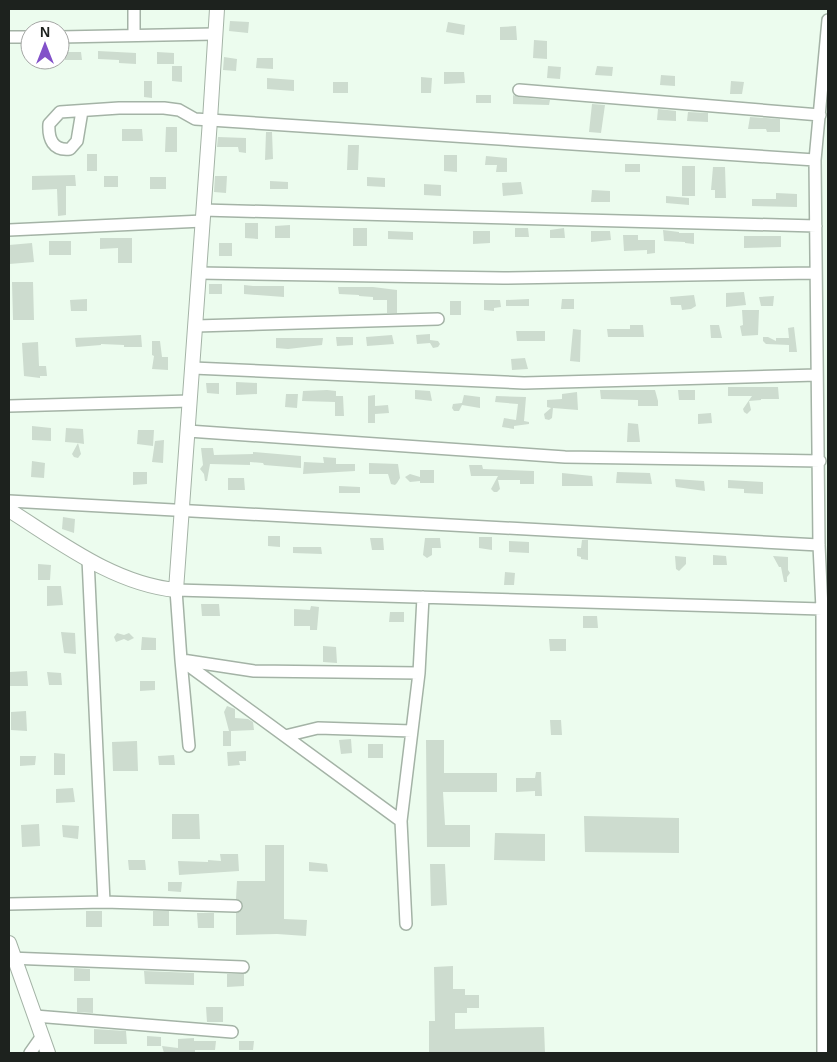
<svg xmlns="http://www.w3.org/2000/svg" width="837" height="1062" viewBox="0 0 837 1062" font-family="Helvetica,sans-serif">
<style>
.building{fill:#cddccf}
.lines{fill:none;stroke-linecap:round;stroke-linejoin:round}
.minor-casing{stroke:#a4b3a6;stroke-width:14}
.major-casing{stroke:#a4b3a6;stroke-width:16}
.minor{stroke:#fff;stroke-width:11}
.major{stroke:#fff;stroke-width:14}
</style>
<rect width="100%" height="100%" fill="#ecfcee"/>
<path class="building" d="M230 21 249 22 248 33 229 31Z
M448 22 465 25 464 35 446 32Z
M516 26 517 40H500V27Z
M534 40 547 41V59L533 58Z
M98 51 136 53V64L119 63V60L98 59Z
M65 52H81L82 60H65Z
M157 52 174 53V64H157Z
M224 57 237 59 236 71 223 70Z
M257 58H273V69L256 68Z
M172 66H182V82L172 81Z
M548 66 561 67 560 79 547 78Z
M597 66 613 67 612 76 595 75Z
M444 72H464L465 83 444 84Z
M661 75 675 76V86L660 85Z
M421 77 432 78 431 93H421Z
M267 78 294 80V91L267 89Z
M144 81H152V98L144 97Z
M731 81 744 82 742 94H730Z
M333 82H348V93H333Z
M476 95H491V103H476Z
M513 95 518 97 550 100 549 105 513 104Z
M592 104 605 105 601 133 589 132Z
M658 109 676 111V121L657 120Z
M688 112 708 113V122L687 121Z
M750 117 780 119V132H767L766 129H748Z
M166 127H177V152H165Z
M122 129H142L143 141H122Z
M266 132H272L273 159 265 160Z
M218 137 246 138V153L239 152 238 147H217Z
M348 145H359L358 170H347Z
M87 154H97V171H87Z
M444 155H457V172L444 171Z
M486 156 507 158V172H496L497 165H485Z
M625 164H640V172H625Z
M682 166H695V196H682Z
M713 167H725L726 198H715V190H711Z
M75 175 76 186H66V215L58 216 57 189 32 190V176Z
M104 176H118V187H104Z
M215 176H227L226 193 214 192Z
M150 177H166V189H150Z
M367 177 385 178V187L367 186Z
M270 181 288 182V189H270Z
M521 182 523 194 503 196 502 183Z
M424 184 441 185V196L424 195Z
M592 190 610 191V202H591Z
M776 193 797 194V207L752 206V199H776Z
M666 196 689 198V205L666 203Z
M245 223H258V239L245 238Z
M290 225V238H275V226Z
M353 228H367V246H353Z
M515 228H528L529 237H515Z
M564 228 565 238H550V230Z
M663 230 679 232V233H694V244L685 243V242L664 241Z
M388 231 413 232V240L388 239Z
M473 231H490V243L473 244Z
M591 231H610L611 240 591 242Z
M623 235H638V240H655V253L647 254V250L624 251Z
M744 236H781V247L744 248Z
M100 238H132V263H118V248L100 249Z
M49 241H71V255H49Z
M32 243 34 262 9 264V245Z
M219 243H232V256H219Z
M12 282H33L34 320H13Z
M209 284H222V294H209Z
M244 285 253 286H284V297L244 294Z
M338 287H373L397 290V313H387V300H373V297L359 296V295L339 294Z
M744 292 746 305 726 307V293Z
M694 295 696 306 691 309 682 310 681 305H671L670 297Z
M774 296 773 306H761L759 297Z
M87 299V311H71L70 300Z
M529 299V306H506V300Z
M562 299H574V309H561Z
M484 300H500L501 307 494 308V311L484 310Z
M450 301H461V315H450Z
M742 310H759L758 335 742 336 740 326 743 325Z
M630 325H643L644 337H608L607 329H630Z
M710 325H719L722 338H711Z
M794 327 797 352H789V345L766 344 763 341V337H768L776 341V338H789L788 328Z
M573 329 581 330 580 362 570 361Z
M516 331H545V341H517Z
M430 334V340L438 341 440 344 438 347 433 348 430 343 417 344 416 335Z
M141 335 142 347H124V345L101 344V345L76 347 75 338Z
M392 335 394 344 367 346 366 337Z
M336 337H353V345L337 346Z
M276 338H323L322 345 288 349 276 348Z
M152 341H160L162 357H168V370L152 369 154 356 152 355Z
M38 342 39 366H46L47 376H40V378L24 376 22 343Z
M525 358 528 369 512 370 511 359Z
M236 382 257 383V394L236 395Z
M206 383H219V394L207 393Z
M728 387H778L779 399H761V400L749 401 751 410 747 414 744 412 743 409 752 396H728Z
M327 390 336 391V396H343L344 416H335V402L302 401 303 391Z
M415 390 430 391 432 401 415 399Z
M600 390H655L658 401V406H638V400L601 399Z
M678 390H695V400H679Z
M577 392 578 410 553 408 552 418 549 420 545 419 544 414 551 408 547 407V400L562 399V394Z
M286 394H298L297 408 285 407Z
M375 395V406L388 405 389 413 375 414V423H368V396Z
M464 395 480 397V408L462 405 459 411H454L452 408 453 404 462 403Z
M496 396 526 397 524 421 529 422V424L514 426V429L502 427 504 418 516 420 518 404 495 402Z
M711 413 712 423 698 424V414Z
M628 423 638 424 640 442H627Z
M32 426 51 428V441L32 440Z
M66 428 83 429 84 444 78 443 81 454 78 458 74 457 72 454 78 443 65 442Z
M138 430H154L153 446 137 444Z
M164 440 163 463 152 462 155 441Z
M201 448H213L214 455 253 454V452L301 456V468L264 465 263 463 250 462V465L210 464 207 481H205L204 474 200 469 203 465Z
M323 457 336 458V464H355V471L303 474 304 462 324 463Z
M32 461 45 463 44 478 31 477Z
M369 463 398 464 400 478 397 483 395 485 391 484 388 474H369Z
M469 465H482L483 469 534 471V484H520V480H498L500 489 497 492H494L491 489 498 476H471Z
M420 470H434V483H420V481L410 482 405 477 410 474 420 477Z
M133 472H147V484L133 485Z
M617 472 650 473 652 484 616 483Z
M562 473 592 476 593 486H562Z
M228 478H244L245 490H228Z
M675 479 704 481 705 491 676 487Z
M728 480 763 482V494L744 493V489L728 488Z
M339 486 360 487V493H339Z
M63 517 75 519 74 533 62 529Z
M268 536H280V547L268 546Z
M479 537H492V550L479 548Z
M370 538H383L384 550H372Z
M425 538H440L441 548H432V555L427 558 423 555Z
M582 540H588V560L581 559V557L577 556V548H581Z
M509 541 529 542V553L509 552Z
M293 547H321L322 554 293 553Z
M713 555 726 556 727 565H713Z
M675 556 686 557V564L679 571 676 569Z
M773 556 788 557V570L790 573 787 577V582H784L781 567H779Z
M38 564 51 565 50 580H38Z
M505 572 515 573 514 585H504Z
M47 586H61L63 605 47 606Z
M201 604H219L220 616H202Z
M311 606 319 607 317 630H310V626H294V609L310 610Z
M390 612H404V622H389Z
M583 616H597L598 628H583Z
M61 632 75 633 76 654 64 653Z
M117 633 124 635 129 633 134 638 128 641 124 639 116 642 114 637Z
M142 637 156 638V650H141Z
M549 639H566V651H550Z
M323 646 336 647 337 663 323 662Z
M27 671 28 686H10V672Z
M47 672 61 673 62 685H49Z
M140 681H155V690L140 691Z
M227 706 235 709V718L248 719 253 722 254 730 231 731V746H223V731H229L224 712Z
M26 711 27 731 11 730V712Z
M550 720H561L562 735H551Z
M351 739 352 753 341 754 339 740Z
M426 740H444V773H497V792H443L445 825H470V847H427Z
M137 741 138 771H113L112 742Z
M368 744H383V758H368Z
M246 751V761H239L240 765 228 766 227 752Z
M54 753 65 754V775H54Z
M174 755 175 765H159L158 756Z
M20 756H36L35 765 20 766Z
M536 772H541L542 796H535V791L516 792V778H535Z
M73 788 75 802 56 803V789Z
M172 814H199L200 839H172Z
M584 816 679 818V853L585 852Z
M39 824 40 846 22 847 21 825Z
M62 825 79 826 78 839 63 837Z
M495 833 545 834V861L494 860Z
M265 845H284V919L307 920 306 936 277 934 236 935V913L242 910 243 906 240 900 236 899 237 881H265Z
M220 854H238L239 871 179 875 178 861 208 862V860L221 861Z
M128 860H145L146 870H129Z
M309 862 327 864 328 872 309 871Z
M430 864H445L447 905 431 906Z
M168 882H182L181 892 168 891Z
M86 911H102V927H86Z
M153 911H169V926H153Z
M197 913H214V928H198Z
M453 966V989H465V995H479V1008H467V1013H455V1029L544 1027 545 1053H429V1021H435L434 967Z
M74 968 90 969V981H74Z
M144 971 194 973V985L145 984Z
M227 974H244V986L227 987Z
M77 998H93V1013L77 1012Z
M206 1007H223V1022H207Z
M94 1029 126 1031 127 1044H94Z
M147 1036 161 1037V1046H147Z
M194 1038V1041H216L215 1050H195V1053H164L162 1046 178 1048V1039Z
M239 1041H254L253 1050H239Z"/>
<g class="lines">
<defs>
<path id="minor" d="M134 9V35
M9 37H30
M60 37 214 34
M519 90 820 115
M82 111 77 141 70 149C53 151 48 139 49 124L60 112 119 108H164L179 110 195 119 815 160
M203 210 816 226
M9 230 203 221
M199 273 503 278 816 273
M196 326 438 319
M193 368 524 383 817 375
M9 406 190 401
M188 431 565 457 820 461
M9 501 819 545
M88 559 104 902
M181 660 401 821
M182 660 254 671 419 673
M285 736 318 728 412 731
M189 746 181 660 176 590 822 609 819 545 815 160 828 20
M9 904 104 902 236 906
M406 924 401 821 419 673 423 597
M9 958 243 967
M35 1016 232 1032
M30 1053 42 1036
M823 1053 822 609H828"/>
<path id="major" d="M9 510C60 542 114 584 176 590L210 120 217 9
M9 943 48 1053"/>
</defs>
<use href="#minor" class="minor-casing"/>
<use href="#major" class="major-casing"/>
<use href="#minor" class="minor"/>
<use href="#major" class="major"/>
</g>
<rect width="837" height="1062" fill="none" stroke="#1d221e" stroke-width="20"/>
<g transform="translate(45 45)"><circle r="24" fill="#ffffff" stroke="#a5a7a5"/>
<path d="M0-4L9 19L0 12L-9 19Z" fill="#8251c9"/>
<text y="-8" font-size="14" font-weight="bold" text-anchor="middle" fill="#1d221e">N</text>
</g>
</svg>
